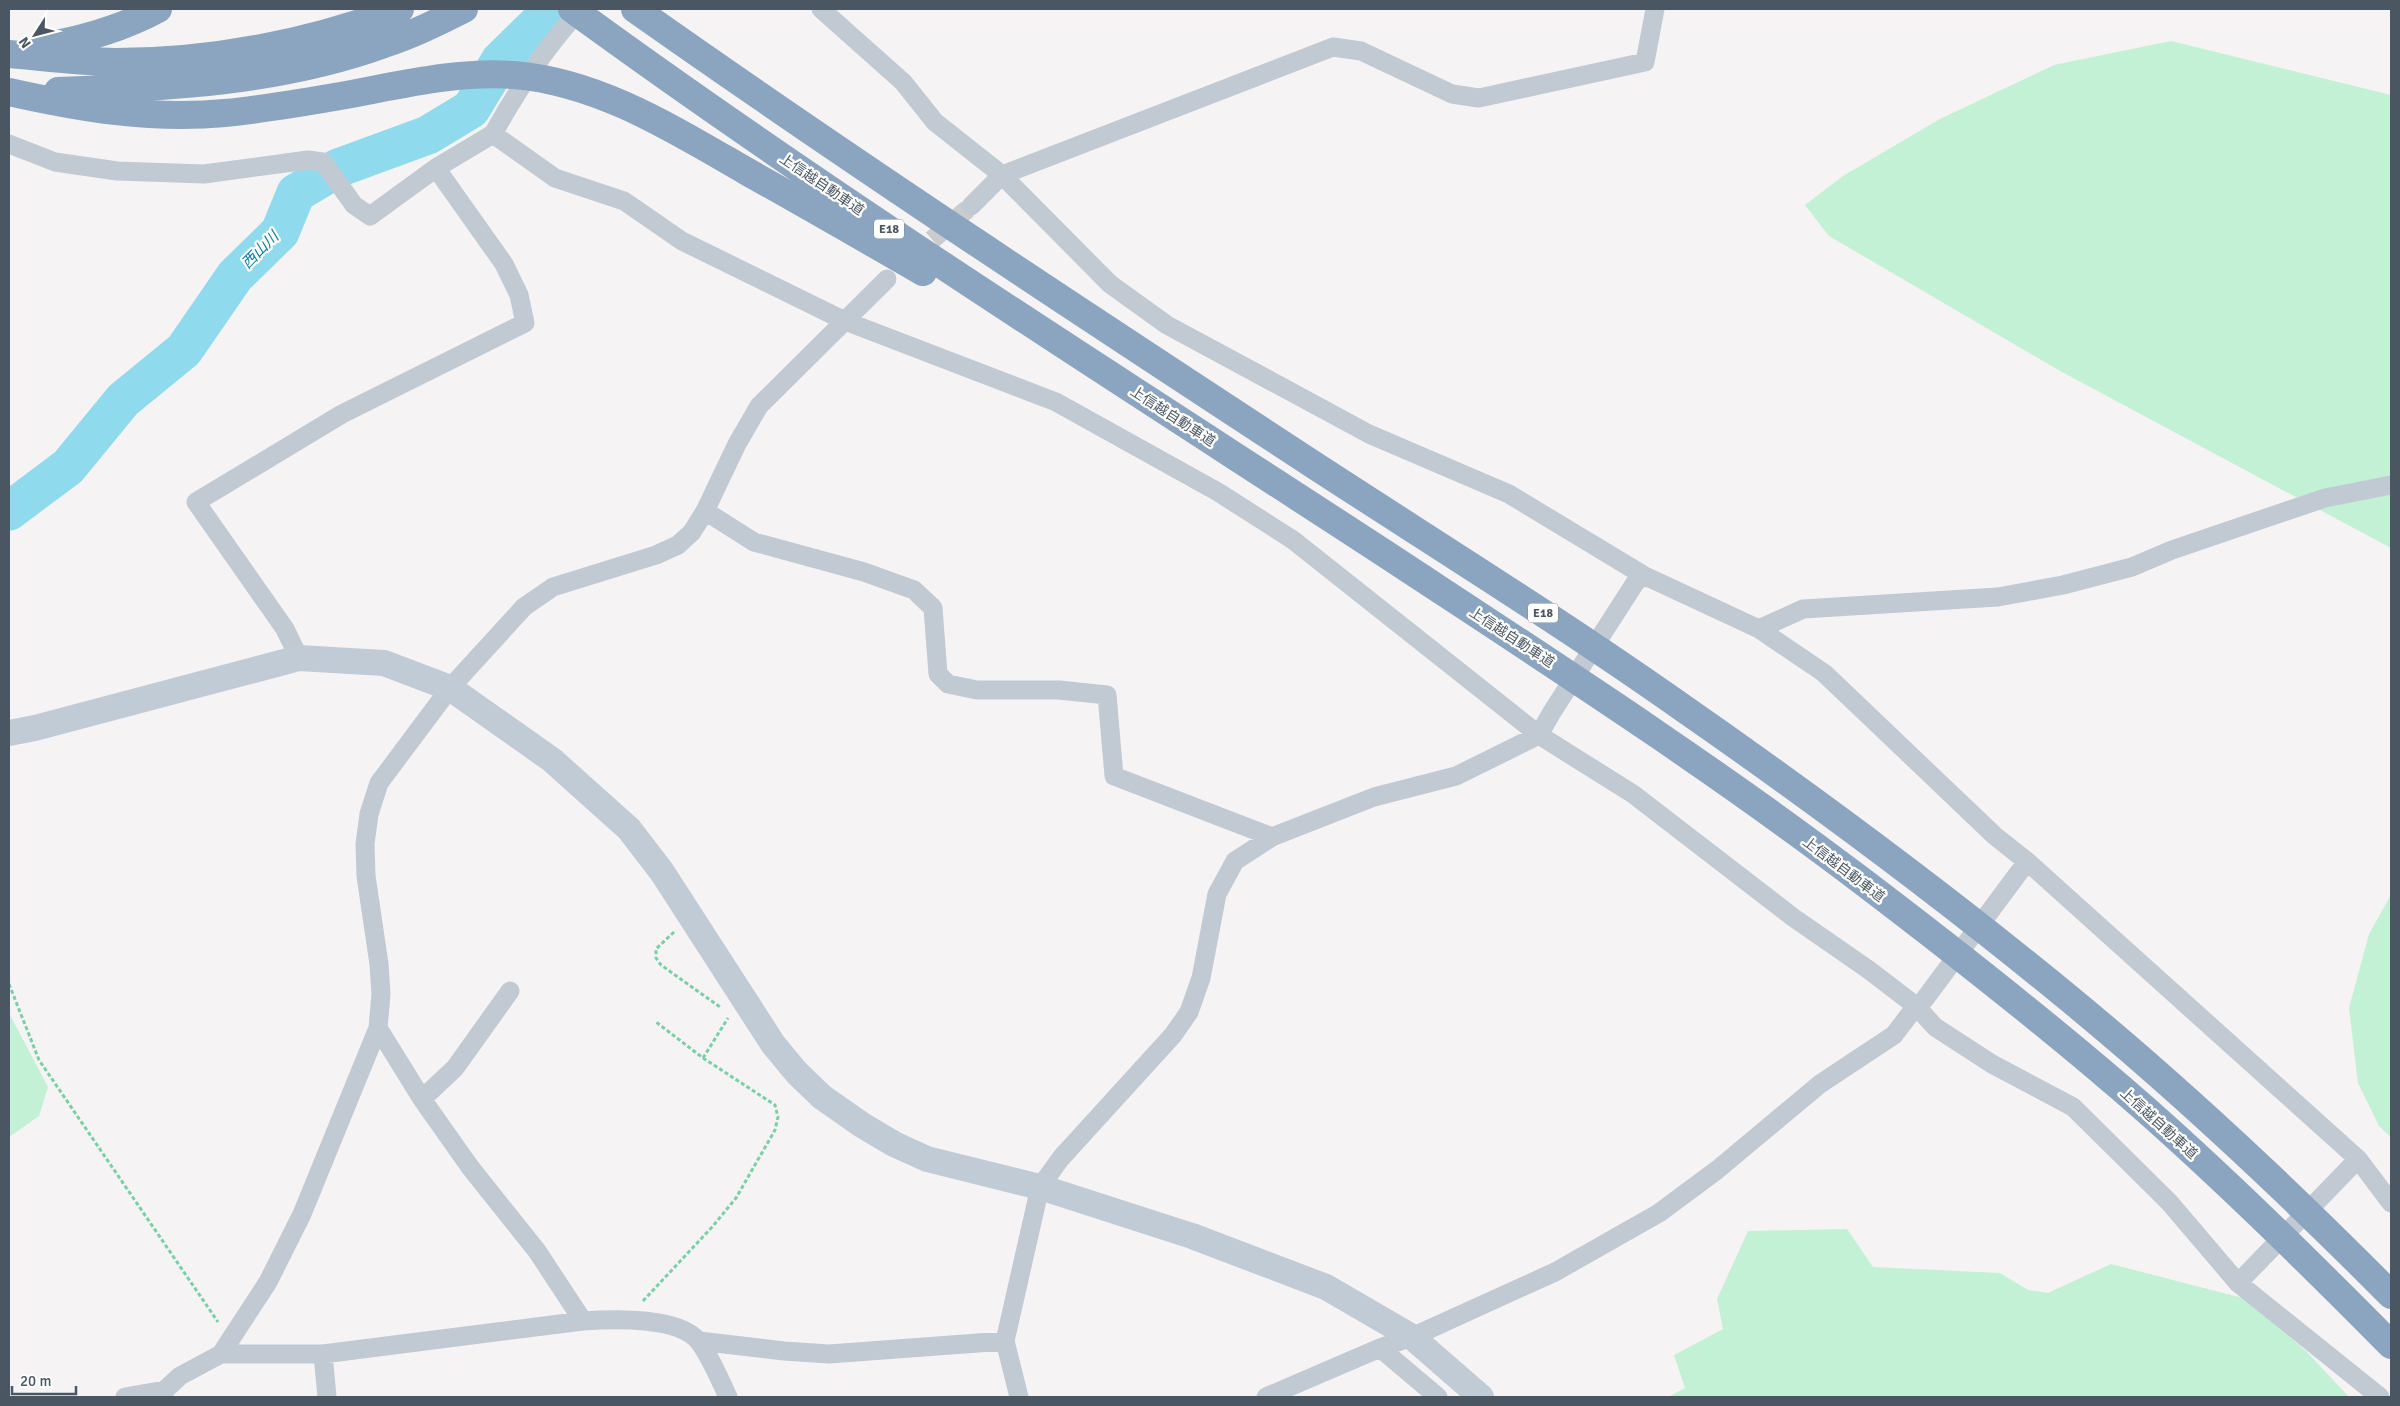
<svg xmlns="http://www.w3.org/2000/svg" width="2400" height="1406" viewBox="0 0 2400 1406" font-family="Signika,'Noto Sans JP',sans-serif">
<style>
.green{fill:#c3f1d5}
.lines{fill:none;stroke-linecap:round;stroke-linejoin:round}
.river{stroke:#90daee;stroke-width:39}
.street-tunnel{stroke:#caccce;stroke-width:19;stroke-dasharray:19 9;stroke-linecap:butt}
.path{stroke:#7ad0a6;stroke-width:3;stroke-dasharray:4 2.5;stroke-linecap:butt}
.street{stroke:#c1cad2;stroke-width:19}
.secondary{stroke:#c1cbd6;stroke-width:26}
.highway{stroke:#8ba5c1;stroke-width:28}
.labels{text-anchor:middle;stroke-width:4.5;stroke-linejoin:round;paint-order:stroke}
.shield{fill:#fff;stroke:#808990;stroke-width:1}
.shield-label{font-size:12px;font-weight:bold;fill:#4a5661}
.street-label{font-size:14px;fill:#4a5661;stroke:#fff}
.water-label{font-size:15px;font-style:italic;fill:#0c7c9b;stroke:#fff}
</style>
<rect width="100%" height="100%" fill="#f5f3f3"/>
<path class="green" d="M2171 41 2391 95V548L2062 372 1829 236 1805 205 1843 176 1940 119 2054 65Z
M2391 895V1137L2379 1126 2358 1083 2349 1008 2369 934Z
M9 1013 48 1087 39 1116 9 1137Z
M1847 1229 1873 1267 2000 1273 2028 1290 2048 1293 2111 1264 2258 1302 2276 1325 2307 1352 2349 1397H1668L1685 1388 1674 1355 1723 1329 1717 1299 1748 1231Z"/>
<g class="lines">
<path class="river" d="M9 511 68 467 123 400 184 350 235 276 280 232 296 193 338 168 428 135 471 109 500 61 553 9"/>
<path class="street-tunnel" d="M911 258 971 206"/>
<path class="path" d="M674 932 656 949V958L661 965 720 1007
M9 984 39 1060 218 1322
M703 1058 728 1018
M643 1301 713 1226 736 1198 775 1130 778 1117 775 1105 703 1058 656 1022"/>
<path class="street" d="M821 9 903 82 935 122 1002 175 1110 284 1167 325 1369 434 1509 494 1643 575 1759 629 1824 673 1995 836 2029 863 2358 1159 2391 1203
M493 134C518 89 546 46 581 9
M9 144 55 162 117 171 204 174 308 160 323 162 354 205 370 216 436 168 493 134 555 178 624 201 682 241 845 321 1056 402 1218 492 1293 540 1539 735 1633 794 1794 918 1869 970 1916 1006 1935 1027 1992 1064 2073 1107 2169 1202 2238 1283 2380 1397
M971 206 1002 175 1333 47 1361 51 1452 94 1479 98 1645 62 1655 9
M705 511 754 542 864 572 914 590 933 608 938 674 948 684 977 690H1059L1107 695 1114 776 1272 837
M1759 629 1803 609 1998 597 2063 585 2132 567 2172 550 2325 498 2391 485
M299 658 285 629 196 502 342 414 525 323 519 295 504 264 436 168
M378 1028 422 1099 470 1167 537 1251 583 1321
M422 1099 455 1068 510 991
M2238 1283 2358 1159
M699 1341 784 1351 829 1354 1005 1341
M1380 1348 1438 1397
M221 1354H323L583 1321C612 1319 681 1316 700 1343 711 1358 720 1380 728 1397
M323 1354 327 1397
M125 1397 165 1390
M164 1397 165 1390 180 1376 221 1354 268 1282 302 1214 378 1028 381 994 379 964 366 876 365 844 369 814 379 783 450 688 524 607 553 587 656 555 678 545 692 532 705 511 737 444 759 406 887 279
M1019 1397 1005 1341 1040 1187 1061 1158 1173 1035 1189 1012 1201 978 1217 894 1235 861 1272 837 1374 797 1456 776 1539 735 1552 712 1635 583 1643 575
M1266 1397 1380 1348 1412 1337 1555 1272 1659 1213 1717 1170 1820 1084 1894 1035 1916 1006 1924 1000 2020 871 2029 863"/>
<path class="secondary" d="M9 733 35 728 299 658 384 663 450 688 552 760 629 829 662 872 773 1044 797 1073 822 1097 862 1125 894 1144 927 1159 1040 1187 1192 1236 1326 1287 1412 1337 1481 1397"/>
<path class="highway" d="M572 9C835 201 1111 375 1384 553 1545 659 1708 764 1862 881 1958 954 2054 1029 2145 1109 2230 1184 2311 1264 2391 1345
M635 9C859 167 1088 317 1317 467 1440 547 1564 624 1683 708 1818 802 1951 901 2077 1005 2187 1096 2291 1194 2391 1295
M40 47C82 40 121 29 158 9
M9 54C44 57 80 62 116 62 211 62 311 43 400 9
M58 91C168 87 279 82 384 44 412 35 438 22 464 9
M9 92C81 108 151 120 225 113 266 109 306 102 346 95 401 85 457 71 514 75 599 82 673 129 746 171 805 204 864 238 923 272"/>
</g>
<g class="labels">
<g class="shield">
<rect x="874" y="219.5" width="30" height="19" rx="4"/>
<rect x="1528" y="603.5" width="30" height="19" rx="4"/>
</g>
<g class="shield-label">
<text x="889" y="233">E18</text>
<text x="1543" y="617">E18</text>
</g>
<g class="street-label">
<text transform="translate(822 184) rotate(34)" y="5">上信越自動車道</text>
<text transform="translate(1173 416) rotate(33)" y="5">上信越自動車道</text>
<text transform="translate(1512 637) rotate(33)" y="5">上信越自動車道</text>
<text transform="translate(1844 869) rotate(37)" y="5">上信越自動車道</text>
<text transform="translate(2159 1123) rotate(42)" y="5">上信越自動車道</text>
</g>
<g class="water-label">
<text transform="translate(260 250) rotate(-45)" y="5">西山川</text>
</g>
</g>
<rect width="2400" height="1406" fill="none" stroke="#4a5661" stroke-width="20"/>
<g transform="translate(35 35) rotate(234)" stroke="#ffffff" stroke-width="4" paint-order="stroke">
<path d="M0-4L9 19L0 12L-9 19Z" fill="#4a5661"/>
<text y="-8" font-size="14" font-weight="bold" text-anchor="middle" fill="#4a5661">N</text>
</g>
<path d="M12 1386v8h64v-8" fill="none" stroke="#4a5661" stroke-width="2.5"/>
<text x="20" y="1386" font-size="15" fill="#4a5661" stroke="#ffffff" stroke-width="4" paint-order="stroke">20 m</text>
</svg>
